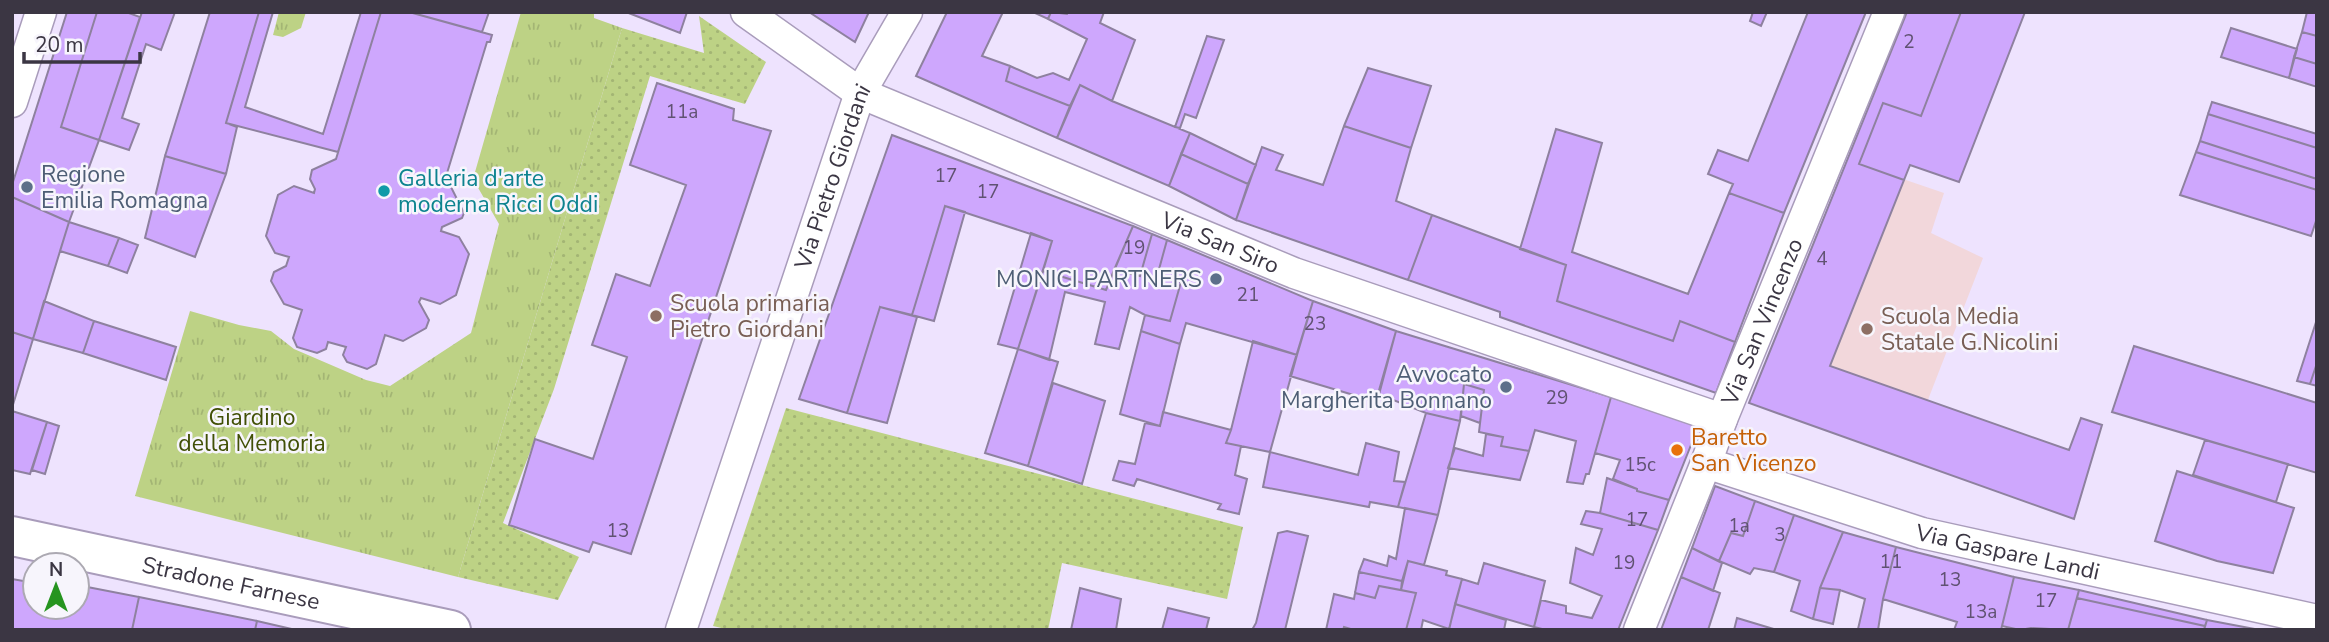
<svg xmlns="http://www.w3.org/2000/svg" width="2329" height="642" viewBox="0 0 2329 642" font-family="'Nunito Sans',sans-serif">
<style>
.education{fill:#f2d7db}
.grass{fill:url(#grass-tufts)}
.garden{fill:url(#garden-dots)}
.building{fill:#cea7fd;stroke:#8e819f;stroke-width:2}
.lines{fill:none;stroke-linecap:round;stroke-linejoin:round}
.street-casing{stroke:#a99cbb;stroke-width:33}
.secondary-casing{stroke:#a99cbb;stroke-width:42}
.street{stroke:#fff;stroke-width:30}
.secondary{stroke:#fff;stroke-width:38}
.service-dot{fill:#5c6f8a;stroke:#f7f5fc;stroke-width:2.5}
.culture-dot{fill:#0f9aa8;stroke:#f7f5fc;stroke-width:2.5}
.education-dot{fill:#8d6e63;stroke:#f7f5fc;stroke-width:2.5}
.food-dot{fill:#e8710a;stroke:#f7f5fc;stroke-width:2.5}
.labels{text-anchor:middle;stroke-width:5;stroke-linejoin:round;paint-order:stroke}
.number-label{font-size:19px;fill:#605272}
.service-label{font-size:23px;fill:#4e5e75;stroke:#f7f5fc;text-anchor:end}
.culture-label{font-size:23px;fill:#0d838f;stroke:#f7f5fc;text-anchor:start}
.street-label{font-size:23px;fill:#3b3643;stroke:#f7f5fc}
.education-label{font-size:23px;fill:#785e54;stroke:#f7f5fc;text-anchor:start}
.park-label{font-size:23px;fill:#415006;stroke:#f7f5fc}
.food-label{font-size:23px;fill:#c56008;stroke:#f7f5fc;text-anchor:start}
</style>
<defs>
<pattern id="grass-tufts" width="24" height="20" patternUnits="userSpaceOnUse" patternTransform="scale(1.75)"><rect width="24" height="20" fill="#bdd285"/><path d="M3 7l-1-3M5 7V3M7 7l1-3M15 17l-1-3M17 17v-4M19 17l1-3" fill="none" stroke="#a3b574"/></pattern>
<pattern id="garden-dots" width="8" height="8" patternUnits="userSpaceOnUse" patternTransform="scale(1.75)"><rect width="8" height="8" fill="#bdd285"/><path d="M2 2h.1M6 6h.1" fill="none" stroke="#a3b574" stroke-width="1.8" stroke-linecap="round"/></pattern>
</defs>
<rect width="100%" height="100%" fill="#eee3fe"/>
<path class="education" d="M1847 160 1944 193 1931 233 1983 258 1905 459 1749 403Z"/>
<path class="grass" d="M279 12H306L301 28 283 37 273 35Z
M521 12H594V18L622 28 458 577 135 496 190 311 239 325 271 331 294 349 366 380 390 386 471 333 499 224 473 179Z"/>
<path class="garden" d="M699 16 766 62 745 104 650 76 554 389 503 523 579 557 558 600 458 577 622 28 704 53Z
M786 408 1243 527 1227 599 1062 563 1048 630H730L713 626Z"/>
<path class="building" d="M67 12H97L61 127 99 140 69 222 12 197V185Z
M97 12H126L140 17 99 140 61 127Z
M142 12H175L161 50 146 44 122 118 139 124 129 150 99 140Z
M210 12H259L226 123 237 127 226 174 165 156Z
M259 12H273L245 107 323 134 361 12H381L338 152 226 123Z
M381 12H409L492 35 490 42H487L444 183 450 185 464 213 462 218 442 227 441 231 459 237 469 254 456 295 440 304 421 298 419 302 429 320 426 328 403 341 385 335 376 364 367 369 347 362 343 355 346 347 328 342 326 349 317 353 297 347 293 338 302 310 284 304 271 281 274 272 286 266 289 257 275 253 266 236 278 195 294 186 314 193 315 189 310 179 312 170 336 159Z
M409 12H489L482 32Z
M626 12H687L680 33Z
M809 12H869L855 42Z
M947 12H1003L982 56 1010 66 1006 81 1070 106 1057 138 916 76Z
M1033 12H1051L1048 19Z
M1051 12 1067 14 1068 12H1104L1100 23 1135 40 1112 101 1080 85 1070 106 1006 81 1010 66 1037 78 1053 73 1069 80 1087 39 1048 19Z
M1753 12H1767L1761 26 1750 21Z
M1808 12H1866L1784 213 1729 193 1733 184 1708 174 1718 150 1748 161Z
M1907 12H1961L1921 116 1883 103 1859 164 1904 180 1830 366 2069 450 2081 418 2102 425 2074 519 1749 403Z
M1961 12H2025L1959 182 1910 165 1904 180 1859 164 1883 103 1921 116Z
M2307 12H2317V36L2302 32Z
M2231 28 2297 49 2289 78 2221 57Z
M2302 32 2317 36V64L2294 57Z
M1207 36 1224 40 1196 118 1185 114 1180 128 1175 127Z
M2294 57 2317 64V87L2289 78Z
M1368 68 1431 86 1411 148 1344 126Z
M657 83 734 109 733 120 771 131 631 554 593 542 589 552 509 525 535 439 593 459 627 357 592 345 616 274 650 286 686 185 630 165Z
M1080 85 1112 101 1190 133 1169 186 1057 138Z
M2212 102 2317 134V148L2208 114Z
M2208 114 2317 148V179L2200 141Z
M1344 126 1411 148 1396 201 1432 215 1408 280 1236 220 1262 147 1283 155 1276 170 1323 185Z
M1556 129 1602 143 1572 252 1688 294 1729 193 1784 213 1735 342 1680 321 1673 341 1557 301 1566 265 1520 249Z
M1190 133 1256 165 1248 184 1181 154Z
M892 135 1133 226 1106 290 1043 271 1052 241 945 206 912 315 880 307 847 413 799 399Z
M2200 141 2317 179V190L2196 152Z
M2196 152 2317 190V218L2311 236 2180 195Z
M1181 154 1248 184 1236 220 1169 186Z
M165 156 226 174 195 257 145 238Z
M12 197 69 222 33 339 12 332Z
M945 206 965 212 934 321 912 315Z
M1432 215 1566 265 1557 301 1673 341 1680 321 1735 342 1716 393 1500 317V312L1408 280Z
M69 222 119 238 108 266 60 251Z
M1133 226 1152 234 1140 276 1114 270Z
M1031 233 1052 241 1018 349 998 344Z
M1152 234 1167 240 1158 273 1181 282 1170 321 1145 315 1130 307 1119 349 1095 344 1105 302 1065 292 1049 360 1018 349 1043 271 1106 290 1114 270 1140 276Z
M119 238 138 245 127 273 108 266Z
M1167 240 1313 301 1297 355 1186 323 1180 344 1141 331 1145 315 1170 321 1181 282 1158 273Z
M44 301 94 321 83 353 33 339Z
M1313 301 1396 331 1377 402 1290 376Z
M880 307 917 317 887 423 847 413Z
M2317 319V363L2310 384 2297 381Z
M94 321 176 347 166 380 83 353Z
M1141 331 1180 344 1160 426 1120 414Z
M1396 331 1611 397 1589 474H1586L1583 484 1567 482 1576 441 1535 430 1529 451 1501 446 1503 437 1479 432 1484 390 1464 384 1460 421 1426 413 1378 394Z
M12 332 33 339 12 408Z
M1253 341 1297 355 1270 452 1226 443 1231 430Z
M2134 346 2317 403V473L2112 412Z
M1018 349 1058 362 1028 466 985 453Z
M2317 363V386L2310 384Z
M1053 383 1105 401 1082 484 1028 466Z
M1464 384 1484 390 1480 423 1461 416Z
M1611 397 1699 425 1669 500 1637 491V489L1613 479 1620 460 1595 453Z
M12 411 47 422 30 474 12 470Z
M1163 412 1231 430 1226 443 1241 446 1235 475 1247 479 1239 514 1218 509 1221 504 1137 479 1134 486 1113 480 1119 461 1135 464 1145 423 1160 426Z
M1426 413 1460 421 1438 515 1398 507Z
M47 422 59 426 45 474 32 470Z
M1486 434 1503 437 1501 446 1529 451 1520 480 1448 468 1455 448 1483 456Z
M2205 440 2288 464 2276 502 2193 475Z
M1366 443 1399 452 1394 481 1405 482 1398 507 1370 502 1369 507 1263 487 1270 452 1358 475Z
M2177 471 2294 508 2273 573 2217 561 2155 541Z
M1607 478 1637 489V491L1669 500 1658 530 1600 513Z
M1715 486 1755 501 1743 536 1731 533 1719 561 1692 548Z
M1755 501 1794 515 1774 572 1754 568 1750 574 1719 561 1731 533 1743 536Z
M1405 508 1438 515 1424 565 1408 561 1402 581 1359 572 1364 559 1387 566 1389 556 1396 559Z
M1586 511 1600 513 1658 530 1618 630H1546L1534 627 1541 600 1566 606V613L1592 618 1602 596 1570 583 1576 548 1593 555 1602 529 1581 524Z
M1794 515 1843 532 1820 588 1813 619 1791 611 1800 581 1774 572Z
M1287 531 1308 536 1285 630H1252L1256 623 1278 533Z
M1843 532 1896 547 1883 599 1878 630 1858 629 1865 599 1840 590 1820 588Z
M1896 547 2014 577 2001 630H1954L1957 622 1883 599Z
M1692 548 1722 563 1713 591 1681 577Z
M1408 561 1447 571 1446 575 1462 579 1449 629 1423 620 1421 630H1406L1416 593 1401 590Z
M1484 563 1545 581 1534 627 1455 604 1462 579 1478 584Z
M1359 572 1402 581 1401 590 1379 586 1375 598 1355 593Z
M1681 577 1720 593 1708 630H1661Z
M2014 577 2079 590 2068 630 2031 628 2020 630 2002 626Z
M12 579 35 583V607H77V585L139 597 132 630H12Z
M1379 586 1416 593 1406 630H1354L1344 627 1343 630H1326L1334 594 1354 599 1355 593 1375 598Z
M1080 588 1121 599 1116 630H1071Z
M1820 588 1840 590 1833 624 1813 619Z
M2079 590 2207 620 2205 626 2077 598Z
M139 597 257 621 255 630H132Z
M2077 598 2205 626 2204 630H2068Z
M1455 604 1506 620 1504 630H1449Z
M1168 608 1209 618 1206 630H1162Z
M1737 618 1777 630H1734Z
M2207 620 2260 630H2204Z
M257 621 296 630H255Z"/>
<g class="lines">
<defs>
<g id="street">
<path id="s1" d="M746 12 860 93 1294 273 1722 419"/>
<path d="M12 102 41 12"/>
<path id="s2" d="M1706 463 1922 533 2317 620"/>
<path id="s3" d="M681 630 860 93 907 12"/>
<path id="s4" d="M1639 630 1706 463 1722 419 1889 12"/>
</g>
<g id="secondary">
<path id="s5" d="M12 536 451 630"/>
</g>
</defs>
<use href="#street" class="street-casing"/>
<use href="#secondary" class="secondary-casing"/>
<use href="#street" class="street"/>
<use href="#secondary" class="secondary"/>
</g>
<g class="service-dot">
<circle cx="27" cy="187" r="7"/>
<circle cx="1216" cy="279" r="7"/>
<circle cx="1506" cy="387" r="7"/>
</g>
<circle class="culture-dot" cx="384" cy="191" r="7"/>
<g class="education-dot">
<circle cx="656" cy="316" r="7"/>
<circle cx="1867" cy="329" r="7"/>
</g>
<circle class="food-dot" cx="1677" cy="450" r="7"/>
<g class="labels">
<g class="number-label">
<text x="1909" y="48">2</text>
<text x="682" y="118">11a</text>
<text x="946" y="182">17</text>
<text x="988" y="198">17</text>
<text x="1134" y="254">19</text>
<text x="1822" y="265">4</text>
<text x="1248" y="301">21</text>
<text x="1315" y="330">23</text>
<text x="1557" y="404">29</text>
<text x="1640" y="471">15c</text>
<text x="1637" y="526">17</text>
<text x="1739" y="532">1a</text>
<text x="618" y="537">13</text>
<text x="1780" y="541">3</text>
<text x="1891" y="568">11</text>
<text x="1624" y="569">19</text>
<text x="1950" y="586">13</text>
<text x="2046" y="607">17</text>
<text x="1981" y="618">13a</text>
</g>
<g class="service-label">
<text x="41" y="182" text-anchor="start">Regione<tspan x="41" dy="26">Emilia Romagna</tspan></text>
<text x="1202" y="287">MONICI PARTNERS</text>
<text x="1492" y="382">Avvocato<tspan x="1492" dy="26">Margherita Bonnano</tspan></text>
</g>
<g class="culture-label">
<text x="398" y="186">Galleria d'arte<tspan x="398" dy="26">moderna Ricci Oddi</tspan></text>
</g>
<g class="street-label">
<text dy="8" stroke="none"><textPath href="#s3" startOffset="478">Via Pietro Giordani</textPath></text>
<text dy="8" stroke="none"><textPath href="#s1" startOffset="530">Via San Siro</textPath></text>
<text dy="8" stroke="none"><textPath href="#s4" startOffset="332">Via San Vincenzo</textPath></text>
<text dy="8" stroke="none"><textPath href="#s2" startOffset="315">Via Gaspare Landi</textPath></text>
<text dy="8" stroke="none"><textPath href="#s5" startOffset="224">Stradone Farnese</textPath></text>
</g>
<g class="education-label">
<text x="670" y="311">Scuola primaria<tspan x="670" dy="26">Pietro Giordani</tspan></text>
<text x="1881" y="324">Scuola Media<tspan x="1881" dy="26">Statale G.Nicolini</tspan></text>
</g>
<g class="park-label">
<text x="252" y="425">Giardino<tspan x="252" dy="26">della Memoria</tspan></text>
</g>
<g class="food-label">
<text x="1691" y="445">Baretto<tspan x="1691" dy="26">San Vicenzo</tspan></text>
</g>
</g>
<rect width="2329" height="642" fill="none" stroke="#3b3643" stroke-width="28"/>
<g transform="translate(56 586)"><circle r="33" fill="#f7f5fc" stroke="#aca9b2" stroke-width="2"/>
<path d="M0-5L12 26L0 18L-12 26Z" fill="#26941f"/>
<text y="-10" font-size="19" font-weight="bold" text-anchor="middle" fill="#3b3643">N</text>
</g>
<path d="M24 52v10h116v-10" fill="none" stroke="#3b3643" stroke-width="3.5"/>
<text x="35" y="52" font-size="21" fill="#3b3643" stroke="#f7f5fc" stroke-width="5" paint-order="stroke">20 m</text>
</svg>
